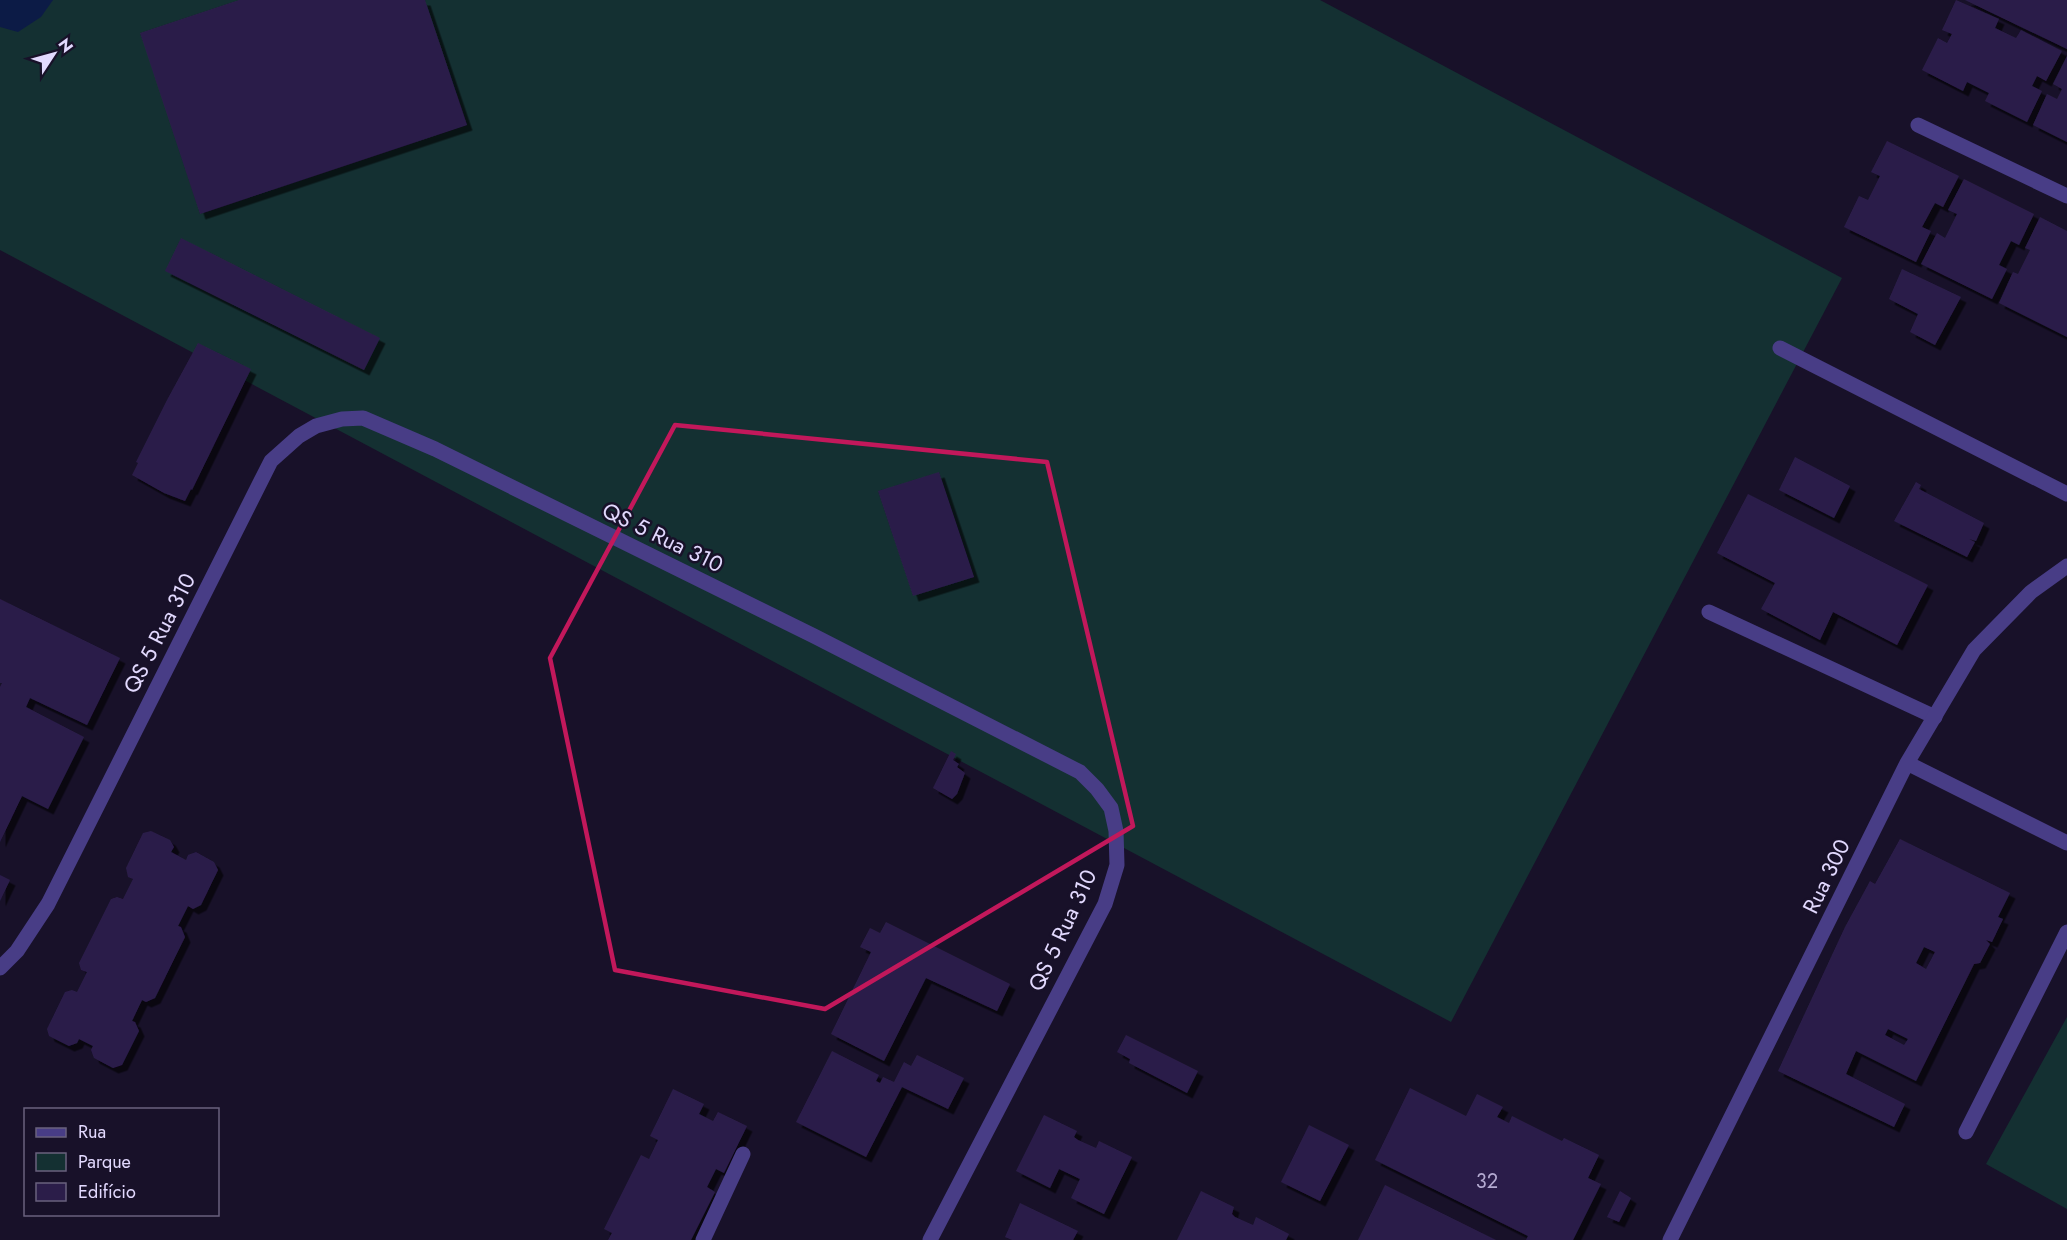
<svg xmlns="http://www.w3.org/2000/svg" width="2067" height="1240" viewBox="0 0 2067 1240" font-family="Jost,sans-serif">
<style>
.green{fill:#143032}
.water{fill:#0c1b46}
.building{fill:#2b1d49;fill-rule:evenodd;filter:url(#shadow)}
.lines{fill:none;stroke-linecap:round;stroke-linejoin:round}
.lane{stroke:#483d86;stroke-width:15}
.street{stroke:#483d86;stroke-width:15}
.marked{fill:none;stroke:#c2185b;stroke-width:4.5;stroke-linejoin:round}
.labels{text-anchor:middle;stroke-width:5;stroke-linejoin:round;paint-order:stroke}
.number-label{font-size:20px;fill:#b4aad1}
.street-label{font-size:22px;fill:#e2d9fe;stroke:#181129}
</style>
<defs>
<filter id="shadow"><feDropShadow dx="5.5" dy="5.5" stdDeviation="0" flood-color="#0009"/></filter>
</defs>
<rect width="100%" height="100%" fill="#181129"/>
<path class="green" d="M0 0H1320L1842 278 1451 1022 0 250Z
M2067 1017V1209L1986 1164Z"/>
<path class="water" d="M0 0H53L41 17 18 32 0 27Z"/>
<path class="building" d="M239 0H425L467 125 200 214 140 33Z
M1956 0 1999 19 1995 28 2016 38 2021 30 2062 51 2046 81 2037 76 2032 86 2042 91 2027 122 1985 101 1989 93 1967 82 1963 91 1922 70 1938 38 1947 43 1952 34 1942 30Z
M1965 0H2067V49Z
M2067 56V142L2033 125 2047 94 2057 99 2062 89 2053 84Z
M1887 141 1959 176 1943 207 1935 203 1922 227 1931 231 1916 262 1844 227 1859 196 1868 200 1880 176 1871 172Z
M1964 179 2034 214 2019 245 2011 241 1999 265 2007 269 1992 299 1921 264 1937 233 1945 238 1957 214 1948 210Z
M2040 217 2067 231V337L1999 303 2013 272 2018 274 2030 250 2025 248Z
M181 238 380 338 364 370 165 271Z
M1902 269 1961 297 1935 345 1910 332 1918 314 1889 299Z
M198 343 251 369 192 490 191 489 185 501 164 493 132 475 138 463 136 462 167 400Z
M1795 457 1850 486 1834 518 1779 490Z
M939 472 974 577 913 596 878 491Z
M1916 482 1921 485 1919 489 1984 523 1976 541 1969 539 1975 542 1967 557 1894 521Z
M1748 494 1928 585 1897 645 1833 612 1820 640 1761 609 1775 583 1717 553Z
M0 599 120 658 87 725 30 698 26 707 84 737 48 809 22 796 0 842V687L2 683H0Z
M951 751 956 754 953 760 959 764 957 767 965 773 957 794 952 799 933 788Z
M151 831 170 840 174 847 171 852 186 860 188 855 196 852 214 862 218 870 201 905 193 909 188 906 178 926 181 927 185 937 155 998 146 1002 142 1000 132 1021 135 1022 139 1031 122 1065 113 1068 94 1058 91 1050 93 1046 79 1039 77 1043 69 1046 49 1036 47 1029 65 992 72 990 77 992 87 972 81 970 79 963 111 899 117 897 123 899 133 879 128 877 126 868 143 833Z
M1900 839 2010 893 1998 917 2003 919 1992 942 1986 940 1990 944 1980 963 1974 964 1916 1081 1856 1051 1846 1074 1905 1104 1894 1127 1778 1071 1845 927 1870 881 1875 884ZM1924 947 1935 952 1926 969 1916 963ZM1888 1029 1908 1039 1904 1045 1885 1035Z
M0 875 10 880 0 901Z
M886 922 1010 984 997 1011 926 978 884 1061 831 1034 871 952 860 947 870 928 880 933Z
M1126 1035 1198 1071 1187 1093 1129 1063 1130 1059 1117 1052Z
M832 1051 879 1075 876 1081 880 1083 883 1077 894 1082 904 1062 911 1066 917 1055 964 1078 948 1109 902 1087 866 1157 796 1122Z
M1410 1088 1466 1116 1477 1094 1503 1107 1497 1117 1509 1123 1512 1116 1562 1141 1564 1138 1599 1155 1588 1178 1601 1184 1573 1240H1526L1528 1236 1375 1160Z
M673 1089 704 1104 699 1114 713 1121 718 1112 747 1126 724 1173 716 1169 707 1187 715 1192 691 1240H608L612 1233 604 1229 641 1155 649 1159 658 1140 650 1136Z
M1044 1115 1077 1131 1074 1137 1078 1140 1096 1148 1099 1141 1132 1157 1104 1214 1071 1198 1080 1179 1059 1169 1050 1188 1016 1171Z
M1309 1125 1349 1145 1320 1201 1281 1182Z
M1385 1185 1496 1240H1358Z
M1201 1191 1234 1207 1232 1214 1235 1217 1253 1225 1256 1217 1289 1234 1286 1240H1177Z
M1620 1191 1631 1198 1619 1222 1607 1217Z
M1020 1203 1078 1231 1073 1240H1012L1005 1237Z"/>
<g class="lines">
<path class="lane" d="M1709 612 1935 717"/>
<path class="street" d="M1918 125 2067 196
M1780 348 2067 494
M1907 763 2067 843
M0 968 17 951 48 904 271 461 299 436 316 426 342 419 363 418 435 449 814 636 1080 772 1097 789 1111 808 1116 831 1117 865 1105 904 930 1240
M1966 1132 2067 932
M703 1240 743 1154
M1670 1240 1907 763 1974 650 2031 592 2067 566"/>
</g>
<path class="marked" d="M675 425 1047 462 1133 826 825 1009 615 970 550 658Z"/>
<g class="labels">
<g class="number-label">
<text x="1487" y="1188">32</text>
</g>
<g class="street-label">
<text transform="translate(663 537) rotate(26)" y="8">QS 5 Rua 310</text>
<text transform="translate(159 633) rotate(-63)" y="8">QS 5 Rua 310</text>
<text transform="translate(1826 876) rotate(-64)" y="8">Rua 300</text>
<text transform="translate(1062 930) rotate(-65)" y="8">QS 5 Rua 310</text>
</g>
</g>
<rect x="24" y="1108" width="195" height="108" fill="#181129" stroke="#69617e" stroke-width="1.5"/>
<rect x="36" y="1128" width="30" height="9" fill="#483d86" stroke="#69617e" stroke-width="1.5"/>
<text x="78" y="1138" font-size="18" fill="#e2d9fe">Rua</text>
<rect x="36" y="1153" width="30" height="18" fill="#143032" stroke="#69617e" stroke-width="1.5"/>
<text x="78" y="1168" font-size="18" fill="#e2d9fe">Parque</text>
<rect x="36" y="1183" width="30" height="18" fill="#2b1d49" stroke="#69617e" stroke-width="1.5"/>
<text x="78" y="1198" font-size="18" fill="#e2d9fe">Edifício</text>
<g transform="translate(54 54) rotate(54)" stroke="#181129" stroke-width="4.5" paint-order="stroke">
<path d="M0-4.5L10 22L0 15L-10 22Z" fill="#e2d9fe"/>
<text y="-9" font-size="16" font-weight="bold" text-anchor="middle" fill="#e2d9fe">N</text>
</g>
</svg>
